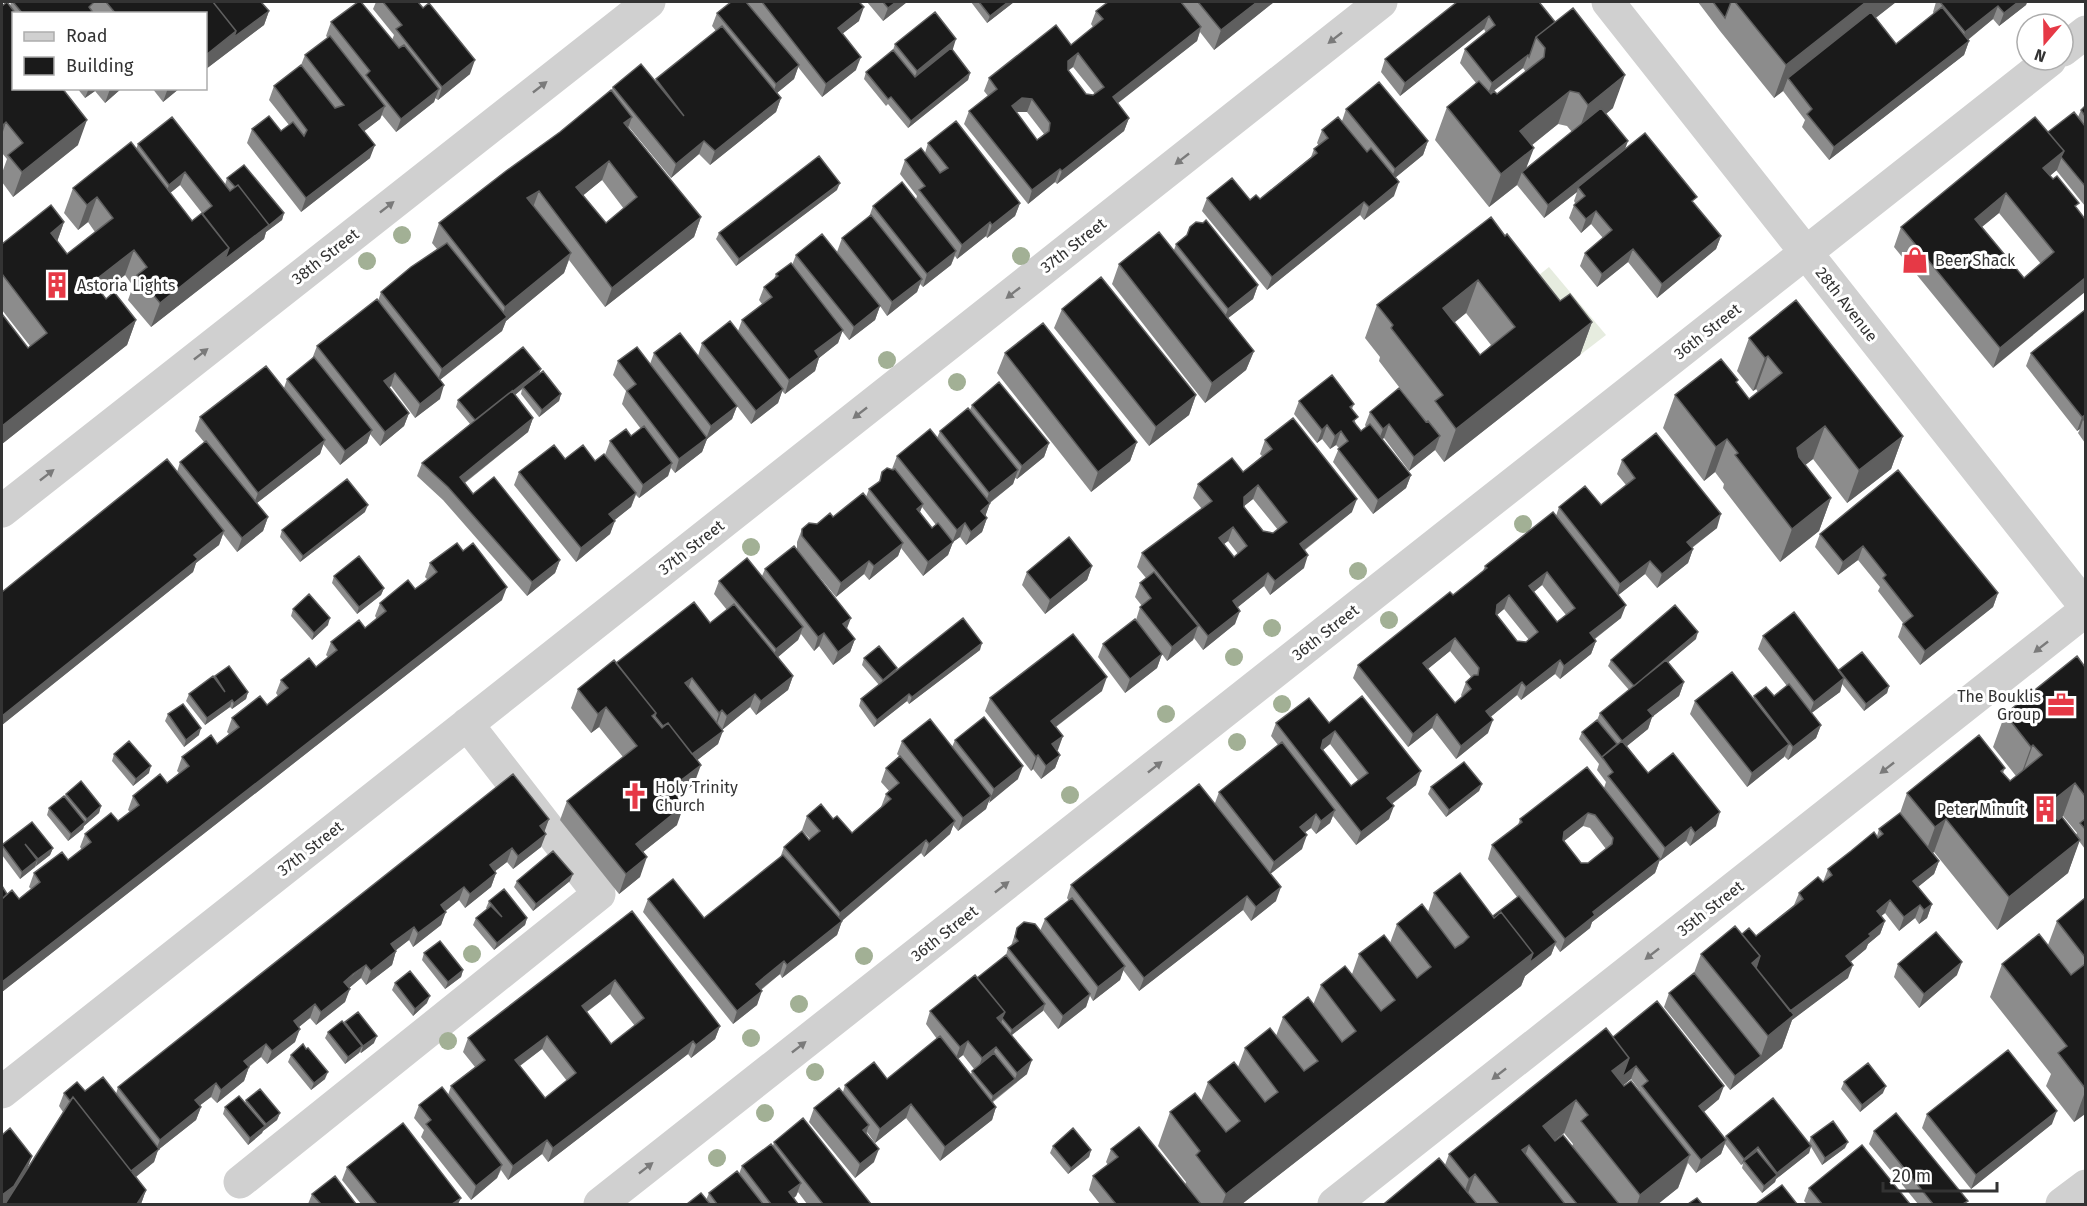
<svg xmlns="http://www.w3.org/2000/svg" width="2087" height="1206" viewBox="0 0 2087 1206" font-family="'Fira Sans',sans-serif">
<style>
.green{fill:#e6ecdf}
.lines{fill:none;stroke-linecap:round;stroke-linejoin:round}
.minor{stroke:#d0d0d0;stroke-width:33}
.tree{fill:#a2b095}
.wall{fill:#8c8c8c;fill-rule:evenodd}
.shaded-wall{fill:#5f5f5f}
.building{fill:#1a1a1a;stroke:#5f5f5f;stroke-width:1.5;fill-rule:evenodd}
.oneway{fill:#7a7a7a}
.labels{text-anchor:middle;stroke-width:6;stroke-linejoin:round;paint-order:stroke}
.street-label{font-size:16px;fill:#333;stroke:#fff}
.poi-label{font-size:16px;fill:#333;stroke:#fff;text-anchor:start}
</style>
<rect width="100%" height="100%" fill="#fff"/>
<path class="green" d="M1549 267 1606 335 1580 355 1528 284Z"/>
<g class="lines">
<path class="minor" d="M1608 2 2086 607
M2063 50 2086 32
M2 511 649 2
M2 1092 1381 2
M240 1182 599 894 467 724
M600 1204 2050 60
M1334 1204 2086 610
M2062 1204 2086 1186"/>
</g>
<g class="tree">
<circle cx="402" cy="235" r="9"/>
<circle cx="1021" cy="256" r="9"/>
<circle cx="367" cy="261" r="9"/>
<circle cx="887" cy="360" r="9"/>
<circle cx="957" cy="382" r="9"/>
<circle cx="1523" cy="524" r="9"/>
<circle cx="751" cy="547" r="9"/>
<circle cx="1358" cy="571" r="9"/>
<circle cx="1389" cy="620" r="9"/>
<circle cx="1272" cy="628" r="9"/>
<circle cx="1234" cy="657" r="9"/>
<circle cx="1282" cy="704" r="9"/>
<circle cx="1166" cy="714" r="9"/>
<circle cx="1237" cy="742" r="9"/>
<circle cx="1070" cy="795" r="9"/>
<circle cx="472" cy="954" r="9"/>
<circle cx="864" cy="956" r="9"/>
<circle cx="799" cy="1004" r="9"/>
<circle cx="751" cy="1038" r="9"/>
<circle cx="448" cy="1041" r="9"/>
<circle cx="815" cy="1072" r="9"/>
<circle cx="765" cy="1113" r="9"/>
<circle cx="717" cy="1158" r="9"/>
</g>
<path class="wall" d="M11 2H261L269 11 264 25 206 69V14H14V88L78 145 13 197 2 182V173L7 159 2 153V6H10Z
M376 2H418L470 74 438 100 435 98 434 102 396 132 382 115 380 119 364 131 370 158 301 212 247 143 252 129 281 131 289 125 269 100 274 86 301 65 305 55 328 38 326 36 331 22 392 40 394 35 373 9Z
M748 2H859V21L843 33 856 70 822 97 798 67 794 79 777 93 781 98 776 112 710 165 699 154 671 178 628 126V127L701 217 694 237 605 307 569 260 564 273 506 321 502 331 440 380V399L415 418 391 386 389 388 409 413 404 426 380 446 370 434 367 443 340 465 323 444 320 454 257 503 268 517 263 531 237 552 223 534 219 545 196 563 193 572 2 725V592L177 472 180 462 204 442 195 431 200 417 284 388 287 379 312 359 317 346 378 301 381 292 437 249 432 243 439 223 560 132 611 91 613 87 655 82 656 79 716 31 712 26 717 13 747 3ZM602 180 624 209 606 223 583 195Z
M867 2H907L883 21Z
M971 2H1014L987 23Z
M1108 2H1274L1214 50 1200 32 1197 41 1117 103 1129 118 1124 131 1057 184 1055 182 1028 204 964 124 969 111 988 96 984 91 989 78 1071 45 1093 27 1091 24 1096 11ZM1073 67 1095 94 1093 95 1086 94 1068 71ZM1016 112H1027L1044 134 1037 140Z
M1457 2H1539L1613 108 1606 114 1625 149 1694 204 1721 236 1716 249 1657 298 1628 262 1597 287 1580 266 1585 253 1603 238 1591 224 1581 233 1569 218 1574 205 1575 203 1574 201 1577 192 1544 218 1517 185 1489 207 1435 140 1447 107 1476 83 1460 63 1465 49 1486 33 1484 29 1400 96 1381 72 1385 59ZM1523 68 1526 72 1497 94H1490ZM1558 124 1567 126 1572 132 1526 168 1531 146Z
M1698 2H1896L1875 18 1896 44 1934 14 1933 12 1936 2H2027L2026 5 1999 26 1993 19 1968 40 1969 41 1964 55 1829 160 1802 127 1805 120 1783 91 1774 98 1720 31Z
M895 44 952 50 970 73 968 80 908 128 888 104 886 106 864 79 866 72 893 50Z
M77 88H122L105 103 95 91 85 98Z
M152 88H180L163 102Z
M2085 106V206L2056 170 2050 176 2085 219 1993 368 1894 247 1901 227 2048 132 2078 117 2081 110ZM1999 213 2041 264 2024 278 1982 227Z
M1346 109 1428 141 1423 155 1395 178 1394 196 1364 220 1360 215 1267 290 1202 211 1207 198 1260 199 1311 157 1314 149 1319 146 1317 143 1322 130 1342 121Z
M928 143 1020 203 1015 216 987 238 986 236 957 259 955 256 951 265 923 287 920 284 917 292 887 316 880 306 875 320 849 340 842 331 838 343 819 358 815 371 785 394 782 391 778 403 751 424 737 406 732 419 707 439 702 452 675 473 671 468 668 476 639 498 636 495 631 507 614 520 610 534 576 562 514 485 519 472 565 459 595 461 605 455 610 441 631 436 641 429 622 404 626 391 613 375 618 361 650 364 654 353 698 356 702 343 738 331 742 320 762 304 759 300 764 287 774 279 776 274 792 265 796 255 869 292 837 252 842 238 869 217 873 206 916 199 917 196 900 174 905 160 925 153Z
M138 144 225 185 227 178 284 213 282 220 266 232 264 239 151 327 128 300 133 286 125 275 102 293 106 299 136 320 127 345 2 444V314L28 348 30 346 2 310V244L64 222 57 242 67 254 95 232 88 222 78 230 64 213 73 188 136 149ZM180 185 202 213 192 221 170 193Z
M837 190 736 266 716 239 719 233Z
M1190 227 1258 285 1253 299 1228 318 1254 351 1246 370 1205 403 1112 284 1119 264 1174 250 1176 244 1187 236Z
M1505 236 1560 301 1592 322 1580 355 1444 462 1435 450 1409 471 1384 438 1382 439 1411 475 1406 488 1373 514 1333 462 1339 448 1336 445 1330 449 1322 439 1317 443 1294 414 1299 401 1354 404 1352 409 1356 425 1361 431 1366 427 1365 425 1370 412 1426 422 1379 361 1380 357 1365 338 1377 305ZM1466 313 1491 345 1480 355 1454 323Z
M1062 309 1196 395 1189 415 1149 446 1054 328Z
M2085 310V443L2078 433 2080 429 2077 431 2026 366 2031 353Z
M1749 338 1903 436 1891 469 1847 503 1813 459 1805 465 1831 498 1819 531 1780 562 1723 488 1724 484 1715 472 1704 481 1663 428 1675 395 1749 399 1758 392 1756 389 1753 391 1737 371Z
M1005 353 1137 442 1130 461 1091 492 997 373Z
M541 369 539 374 561 394 559 401 539 417 521 394 522 389 515 395 533 418 528 432 465 483 473 494 560 560 555 573 527 596 443 500 417 476 422 463 470 424 456 407 458 400Z
M972 405 1049 443 1044 457 1017 479 1015 478 1013 484 990 503 985 516 987 518 982 532 966 545 960 537 953 542 948 555 923 576 901 548 898 556 869 580 864 574 836 597 803 557 847 629 855 639 850 652 833 665 819 646 814 651 801 634 798 640 778 657 793 676 788 690 756 715 750 707 722 730 718 744 697 760 694 784 678 797 677 825 643 852 640 877 619 894 560 820 567 801 623 757 599 727 591 733 571 708 578 689 616 663 710 623 727 610 714 594 719 581 762 576 765 569 797 550V542L802 529 817 524 833 517 866 497 869 489 879 482 882 472 892 469 897 456 937 438 940 431 970 410ZM922 507 936 525 932 528 920 512Z
M1265 440 1352 512 1305 550 1304 568 1270 595 1264 586 1238 607 1235 624 1203 650 1194 638 1193 640 1167 661 1162 654 1157 668 1125 693 1098 657 1103 644 1136 620 1140 607 1142 606 1135 597 1140 583 1146 578 1137 567 1142 553 1202 509 1193 498 1198 484 1243 472 1262 456 1260 454ZM1253 499 1278 530 1273 533 1263 531 1244 507V506ZM1228 541 1238 554 1234 557 1223 544Z
M1622 460 1717 528 1692 548 1693 549 1688 563 1657 588 1645 574 1618 595 1621 618 1595 639 1596 641 1591 654 1560 679 1555 674 1521 700 1517 695 1490 717 1488 733 1456 759 1432 728 1408 747 1353 678 1358 665 1453 595 1483 571 1485 566 1556 516 1559 507 1601 505 1626 485 1617 474ZM1542 585 1566 615 1557 622 1534 592ZM1504 609 1529 640 1526 642 1517 641 1497 615ZM1450 651 1471 677 1466 682 1461 695 1462 697 1455 703 1428 669Z
M1898 470 1998 593 1993 607 1920 665 1898 637 1903 623 1878 591 1880 587 1858 560 1838 575 1815 547 1820 534Z
M365 512 300 562 280 537 282 530Z
M430 563 502 600 2 992 7 894 19 899 31 889 29 887 34 873 68 860 82 850 80 847 85 834 118 821 130 812 128 810 133 796 167 783 179 773 177 771 182 757 217 744 229 734 227 732 232 718 267 705 278 696 276 693 281 680 316 667 328 657 326 655 331 642 365 628 377 619 375 616 380 603 415 589 427 579 425 577Z
M1092 566 1087 580 1045 614 1022 585 1027 572Z
M334 576 384 588 381 595 357 614 332 583Z
M293 609 328 625 312 640 291 616Z
M1763 636 1839 671V670L1889 686 1887 693 1864 711 1842 684 1840 692 1811 713 1821 725 1816 738 1788 760 1784 756V757L1747 787 1690 714 1695 701 1753 699 1754 696H1774L1787 686 1758 649Z
M1696 639 1668 662 1684 682 1679 696 1652 717 1648 729 1627 746 1648 773 1716 826 1690 846 1686 841 1660 861V860L1655 873 1592 922 1590 928 1560 952 1555 945 1551 955 1525 976 1521 986 1242 1204H1100L1089 1190 1093 1176 1108 1165 1106 1162 1111 1149 1185 1185 1186 1182 1158 1146 1170 1112 1201 1101 1208 1082 1238 1067 1245 1048 1276 1036 1283 1017 1313 1005 1321 985 1352 974 1359 954 1390 943 1397 924 1428 912 1434 893 1493 916 1517 897 1488 859 1492 845 1518 825 1520 819 1604 788 1606 782 1597 770 1599 764 1579 739 1582 732 1597 720 1600 713 1629 690 1608 666 1611 660ZM1583 826 1590 828 1606 849 1588 863H1581L1564 841Z
M980 650 909 704 907 701 874 727 859 706 861 699 879 685 862 665 864 658 897 668 895 672Z
M2085 667V849L2079 841 2068 873 1997 930 1934 852 1932 853 1939 861 1934 874 1918 887 1932 904 1927 918 1919 924 1915 918 1899 931 1885 913 1881 916 1885 921 1880 934 1868 944 1866 949 1850 962 1848 978 1792 1020 1782 1048 1730 1090 1664 1007 1669 993 1694 973 1701 954 1742 934 1756 936 1794 905 1799 893 1823 882 1828 869 1877 836 1879 829 1900 813 1907 793 2005 768 2003 773 2010 781 2016 776 1993 747 2005 714ZM2063 816 2077 833 2076 835 2060 818Z
M215 676 248 692 246 699 232 709 230 707 205 725 186 701 189 694 214 678Z
M1102 691 1056 727 1063 736 1057 750 1060 755 1055 768 1041 779 1033 769 1031 771 985 711 990 698Z
M168 714 199 735 184 747 165 721Z
M1276 723H1329L1416 785 1392 804 1389 819 1356 845 1333 816 1330 823 1316 834 1311 828 1305 832 1302 849 1270 874 1276 901 1251 921 1243 910 1139 991 1123 970 1120 980 1093 1001 1090 996 1086 1007 1058 1029 1043 1010 1012 1035 1027 1074 993 1102 996 1107 992 1120 940 1161 906 1118 875 1143 867 1132 874 1162 855 1178 809 1122 814 1108 843 1092 845 1085 887 1079 937 1039 926 1024 930 1011 977 978 1006 955 1008 948 1011 946 1017 928 1040 931 1045 919 1069 901 1067 898 1071 885 1215 803 1219 792 1278 745 1271 736ZM1330 744 1358 780 1351 786 1323 750ZM963 1055 974 1069 972 1071 971 1074 958 1059Z
M955 740 1018 779 988 802 986 809 958 831 953 825 950 834 924 857 921 853 842 921 837 935 782 978 780 974 761 990 757 1005 733 1024 643 912 648 899 704 918 780 858 784 847 810 839 802 830 807 816 833 819 852 833 881 807 886 794 889 791 881 782 886 768 899 756 897 754 902 741 952 747Z
M114 754 149 773 133 786 112 761Z
M1482 784 1479 791 1446 817 1428 794 1431 787Z
M66 794 101 806 99 813 84 826 83 829 68 841 47 815 49 808 65 796Z
M549 819 544 831 541 847 513 869 507 862 495 871 496 873 491 887 465 908 459 900 445 911 441 925 413 947 409 940 396 950V951L392 965 366 985 361 978 349 988 345 1002 316 1025 310 1018 299 1027 295 1042 267 1064 261 1057 249 1067 244 1081 217 1103 211 1097 200 1105 201 1107 196 1120 158 1150 154 1162 136 1177 146 1190 141 1204H2L27 1170 63 1112 59 1106 64 1093 85 1091 116 1094 118 1087Z
M2 845 53 848 50 855 20 879 2 855Z
M517 881H570L533 911 514 887Z
M2085 898V1114L2074 1122 2046 1086 2051 1074 1990 997 2002 964 2048 945 2057 921Z
M489 901 527 918 525 925 494 950 473 925 476 918 487 909 486 908Z
M632 911 720 1026 715 1039 691 1058 688 1054 548 1162 542 1154 508 1180 501 1170 497 1178 471 1200 421 1137 424 1130 414 1118 419 1105 448 1095 451 1086 475 1067 463 1052 468 1038ZM610 994 635 1026 611 1044 587 1012ZM542 1049 567 1081 545 1098 520 1066Z
M424 953 463 970 461 977 445 989 422 960Z
M1898 964 1957 975 1919 1008 1894 977Z
M395 983 427 1003 413 1016 392 990Z
M345 1022 374 1043 361 1053 360 1052 359 1053 345 1064 325 1038 328 1032 344 1024Z
M1613 1037 1719 1099 1704 1112 1725 1138 1726 1136 1809 1143 1811 1137 1845 1148 1822 1165 1811 1147 1809 1153 1776 1179 1775 1182 1762 1193 1742 1168 1743 1164 1741 1165 1725 1144 1721 1154 1696 1173 1688 1163 1678 1188 1658 1204H1384L1445 1165 1449 1154ZM1631 1079 1640 1091V1092L1624 1085ZM1564 1133 1573 1144 1572 1146 1554 1141Z
M306 1049 325 1079 311 1090 288 1062 291 1055Z
M1844 1082 1883 1093 1860 1112 1841 1089Z
M246 1100 280 1113 277 1120 263 1131 262 1133 248 1145 223 1114 225 1107 245 1103Z
M1927 1114 2052 1124 1971 1189 1922 1128Z
M1874 1131 1966 1204H1918L1869 1144Z
M774 1142 871 1204H807L798 1192 796 1196 794 1198 798 1204H687L706 1200 709 1193 739 1174 742 1166 773 1146Z
M1053 1146 1091 1150 1089 1157 1068 1174 1050 1153Z
M347 1167 458 1204H361L342 1180Z
M1809 1188 1910 1204H1807L1804 1201Z
M312 1194 356 1204H308Z"/>
<path class="shaded-wall" d="M896 2H907L883 21 888 8Z
M1008 2H1014L987 23 990 16Z
M1257 2H1274L1214 50 1221 30Z
M1866 2H1896L1792 84 1788 78 1783 91 1774 98 1786 65Z
M2018 2H2027L2026 5 1999 26 2004 13Z
M1998 6 1993 19 1960 46 1965 32Z
M864 7 859 21 833 41 838 28Z
M269 11 264 25 206 69V55L236 31Z
M1489 16 1484 29 1400 96 1405 83Z
M1201 27 1197 41 1108 111 1113 97Z
M956 39 952 52 912 84 917 71Z
M1969 41 1964 55 1829 160 1834 147Z
M1078 53 1073 67 1063 74 1068 61Z
M1528 55 1523 68 1487 96 1492 83Z
M861 57 856 70 822 97 826 84Z
M475 60 470 74 438 100 442 87Z
M799 65 794 79 772 97 776 84Z
M970 73 968 80 908 128 911 121Z
M1625 75 1613 108 1576 138 1588 105Z
M89 88H96L95 91 85 98Z
M111 88H122L105 103 110 89Z
M168 88H180L163 102Z
M439 89 434 102 396 132 401 119Z
M1570 91 1558 124 1508 164 1520 131Z
M781 98 776 112 710 165 715 151Z
M1022 98 1032 99 1027 112H1017L1007 120 1012 106Z
M385 106 380 119 354 139 359 125Z
M632 117 625 136 624 123Z
M1129 118 1124 131 1057 184 1062 171Z
M87 120 78 145 13 197 22 172Z
M6 122 2 135V126Z
M704 141 699 154 671 178 676 164Z
M1428 141 1423 155 1390 182 1395 169Z
M1628 141 1623 155 1578 187 1577 192 1544 218 1548 205Z
M375 145 370 158 301 212 306 198Z
M1534 148 1524 174 1522 172 1517 185 1489 207 1501 174Z
M2064 151 2057 170 2036 187 2043 168Z
M609 161 602 180 569 207 576 187Z
M1060 169 1055 182 1028 204 1032 190Z
M185 172 180 185 164 198 169 185Z
M1399 182 1394 196 1364 220 1369 207Z
M840 183 837 190 736 266 739 259Z
M539 191 532 210 527 198Z
M2006 193 1999 213 1968 238 1975 219Z
M97 197 88 222 78 230 87 205Z
M1364 202 1360 215 1267 290 1272 277Z
M1020 203 1015 216 987 238 992 225Z
M1596 211 1591 224 1581 233 1586 219Z
M284 213 282 220 266 232 264 239 151 327 160 303 229 248Z
M701 217 694 237 605 307 612 288Z
M64 222 55 247 51 233Z
M990 222 986 236 957 259 962 245Z
M1721 236 1716 249 1657 298 1662 284Z
M1633 249 1628 262 1597 287 1602 274Z
M134 250 125 275 84 307 93 282Z
M956 251 951 265 923 287 927 274Z
M571 253 564 273 506 321 502 331 437 382 442 369 500 323 505 307Z
M2085 278V292L1993 368 2000 348Z
M922 279 917 292 887 316 892 302Z
M1478 280 1466 313 1431 341 1443 308Z
M1258 285 1253 299 1223 322 1228 309Z
M880 306 875 320 849 340 854 327Z
M136 320 127 345 2 444V426Z
M1592 322 1580 355 1444 462 1456 429Z
M843 330 838 343 819 358 815 371 785 394 789 380 815 351Z
M1254 351 1246 370 1205 403 1212 383Z
M1768 356 1756 389 1753 391 1765 358Z
M541 369 538 376 523 387 522 389 474 429 476 422Z
M395 373 391 386 379 395 384 381Z
M444 385 440 399 415 418 420 404Z
M783 389 778 403 751 424 756 411Z
M561 394 559 401 539 417 542 410Z
M1196 395 1189 415 1149 446 1156 427Z
M737 406 732 419 707 439 702 452 675 473 679 459 706 439 711 426Z
M409 413 404 426 380 446 385 432Z
M2085 415V423L2083 420 2080 429 2077 431 2082 417Z
M533 418 528 432 455 490 460 477Z
M1389 424 1384 438 1378 442 1383 429Z
M1327 425 1322 439 1317 443 1322 430Z
M1825 426 1813 459 1785 481 1797 448Z
M372 430 367 443 340 465 345 451Z
M1341 431 1336 445 1330 449 1335 436Z
M1440 436 1435 450 1409 471 1414 457Z
M1903 436 1891 469 1847 503 1859 470Z
M1727 439 1715 472 1704 481 1716 447Z
M325 440 320 454 253 506 258 493Z
M1137 442 1130 461 1091 492 1098 472Z
M1049 443 1044 457 1017 479 1022 466Z
M672 463 668 476 639 498 643 485Z
M1018 470 1013 484 984 507 989 493Z
M1411 475 1406 488 1373 514 1378 500Z
M1258 485 1253 499 1239 510 1244 497Z
M636 493 631 507 605 528 609 514Z
M1831 498 1819 531 1780 562 1792 529Z
M1357 499 1352 512 1295 557 1300 544Z
M990 503 985 517 981 511Z
M923 504 918 517 917 509Z
M368 505 365 512 300 562 303 556Z
M1721 514 1717 528 1682 555 1687 542Z
M268 517 263 531 237 552 242 538Z
M987 518 982 532 966 545 971 532Z
M615 521 610 534 576 562 581 548Z
M965 523 960 537 953 542 948 555 923 576 928 562 952 543 957 530Z
M1233 527 1228 541 1214 552 1219 538Z
M224 531 219 545 196 563 193 572 2 725V716Z
M903 543 898 556 869 580 874 566Z
M1863 546 1858 560 1838 575 1843 562Z
M1693 549 1688 563 1657 588 1662 574Z
M1308 555 1304 568 1270 595 1275 581Z
M560 560 555 573 527 596 532 582Z
M869 561 864 574 836 597 841 583Z
M1650 561 1645 574 1616 597 1620 584Z
M1092 566 1087 580 1045 614 1050 600Z
M1547 572 1542 585 1524 600 1529 586Z
M1268 573 1264 586 1228 615 1233 601Z
M507 587 502 600 2 992V982Z
M384 588 381 595 357 614 359 607Z
M1998 593 1993 607 1920 665 1925 651Z
M1509 595 1504 609 1492 619 1497 605Z
M1626 605 1621 618 1585 646 1590 633Z
M1240 611 1235 624 1203 650 1208 636Z
M330 618 328 625 312 640 314 633Z
M851 618 846 631 843 624Z
M1198 626 1193 640 1167 661 1172 647Z
M803 627 798 640 771 663 776 649Z
M1698 632 1696 639 1632 693 1635 686Z
M824 633 819 646 814 651 818 637Z
M1455 638 1450 651 1419 676 1423 663Z
M855 639 850 652 833 665 838 652Z
M1596 641 1591 654 1560 679 1564 666Z
M982 643 980 650 909 704 912 697Z
M1162 654 1157 668 1125 693 1130 679Z
M1560 660 1555 674 1521 700 1526 687Z
M897 668 894 675 880 687 883 680Z
M793 676 788 690 756 715 761 701Z
M1107 677 1102 691 1046 734 1051 721Z
M692 678 687 692 685 683Z
M1844 678 1840 692 1809 715 1814 702Z
M1522 682 1517 695 1481 725 1486 711Z
M1684 682 1679 696 1652 717 1648 729 1617 754 1622 741 1648 710Z
M1889 686 1887 693 1864 711 1866 704Z
M248 692 246 699 232 709 234 703Z
M755 694 750 707 722 730 727 716Z
M909 694 907 701 874 727 877 720Z
M232 700 230 707 205 725 207 718Z
M606 707 599 727 591 733 598 714Z
M722 710 717 724 715 726 719 713Z
M1437 714 1432 728 1408 747 1413 734Z
M1493 720 1488 733 1456 759 1461 746Z
M1821 725 1816 738 1788 760 1793 747Z
M201 728 199 735 184 747 186 740Z
M723 731 718 744 686 769 691 755Z
M1335 731 1330 744 1318 754 1323 740Z
M1063 736 1058 750 1047 758 1052 744Z
M1789 744 1784 757 1747 787 1752 773Z
M2033 745 2021 778 2019 780 2031 747Z
M1038 755 1033 769 1031 771 1036 757Z
M1060 755 1055 768 1041 779 1046 766Z
M701 765 694 784 664 808 671 788Z
M151 766 149 773 133 786 136 779Z
M1023 766 1018 779 989 803 994 789Z
M1421 771 1416 785 1382 811 1387 798Z
M2075 783 2063 816 2034 839 2046 806Z
M1482 784 1479 791 1446 817 1449 810Z
M991 796 986 809 958 831 963 818Z
M684 805 677 825 629 863 636 844Z
M101 806 99 813 84 826 83 829 68 841 71 834 85 822 87 819Z
M1394 806 1389 819 1356 845 1361 832Z
M1335 810 1330 823 1316 834 1321 821Z
M1720 812 1716 826 1690 846 1695 833Z
M1588 813 1583 826 1559 845 1564 832Z
M1316 814 1311 828 1295 840 1300 827Z
M549 819 544 833 540 826Z
M1946 819 1934 852 1923 860 1935 827Z
M955 821 950 834 924 857 929 844Z
M1691 827 1686 841 1660 861 1665 848Z
M546 834 541 847 513 869 518 856Z
M1307 835 1302 849 1269 875 1274 862Z
M926 840 921 853 838 924 842 921 837 935 782 978 787 965 836 926 840 913Z
M2080 840 2068 873 1997 930 2009 897Z
M53 848 50 855 36 866 38 859Z
M512 848 507 862 485 879 490 865Z
M647 857 640 877 619 894 626 874Z
M1660 859 1655 873 1592 922 1590 928 1560 952 1565 939 1593 912Z
M37 860 35 867 20 879 22 872Z
M1939 861 1934 874 1908 895 1913 881Z
M496 873 491 887 465 908 470 894Z
M573 874 570 881 533 911 536 904Z
M464 887 459 900 436 919 441 905Z
M1281 887 1276 901 1251 921 1256 907Z
M1247 896 1243 910 1139 991 1144 978Z
M1890 900 1885 913 1872 924 1877 911Z
M1932 904 1927 918 1919 924 1924 910Z
M1920 905 1915 918 1899 931 1904 917Z
M446 912 441 925 413 947 418 933Z
M527 918 525 925 494 950 497 943Z
M1885 921 1880 934 1868 944 1866 949 1841 970 1846 956 1869 934Z
M414 927 409 940 386 958 391 944Z
M1556 942 1551 955 1525 976 1521 986 1242 1204H1222L1226 1194 1533 953Z
M396 951 392 965 366 985 371 971Z
M1760 956 1748 989 1752 963Z
M784 961 780 974 751 997 756 984Z
M1962 962 1957 975 1919 1008 1924 994Z
M366 965 361 978 349 988 344 982Z
M1853 965 1848 978 1792 1020 1782 1048 1730 1090 1735 1076 1761 1056 1768 1036 1784 1016Z
M1125 966 1120 980 1093 1001 1098 987Z
M463 970 461 977 445 989 448 982Z
M615 980 610 994 577 1019 582 1006Z
M350 989 345 1002 316 1025 321 1012Z
M762 991 757 1005 733 1024 737 1011Z
M1090 994 1086 1007 1058 1029 1063 1016Z
M430 996 427 1003 413 1016 415 1009Z
M315 1004 310 1018 289 1035 294 1021Z
M1045 1004 1043 1011 1009 1037 1012 1030Z
M1005 1012 1000 1026 997 1018Z
M720 1026 715 1039 691 1058 696 1045Z
M300 1029 295 1042 267 1064 272 1051Z
M377 1036 374 1043 361 1053 363 1046Z
M547 1036 542 1049 510 1073 515 1060Z
M693 1041 688 1054 548 1162 553 1148Z
M968 1041 963 1055 955 1061 960 1047Z
M266 1044 261 1057 239 1074 244 1061Z
M362 1046 359 1053 345 1064 348 1057Z
M996 1047 991 1060 977 1072 982 1058Z
M1629 1058 1636 1066 1631 1079 1600 1104 1612 1071Z
M1032 1060 1027 1074 990 1103 993 1096 1015 1079 1017 1073Z
M249 1067 244 1081 217 1103 221 1090Z
M328 1072 325 1079 311 1090 314 1083Z
M216 1083 211 1097 190 1113 195 1100Z
M1724 1086 1719 1099 1694 1120 1699 1106Z
M1886 1086 1883 1093 1860 1112 1862 1105Z
M2085 1092V1114L2074 1122Z
M1576 1100 1564 1133 1537 1155 1543 1126Z
M911 1104 906 1118 875 1143 880 1129Z
M201 1107 196 1120 158 1150 154 1162 122 1188 127 1174 155 1152 160 1140Z
M996 1107 992 1120 940 1161 945 1147Z
M2057 1111 2052 1124 1971 1189 1976 1175Z
M280 1113 277 1120 263 1131 266 1124Z
M869 1125 864 1139 863 1130Z
M265 1126 262 1133 248 1145 250 1138Z
M547 1140 542 1154 508 1180 513 1166Z
M1726 1140 1721 1154 1696 1173 1701 1160Z
M1848 1142 1845 1148 1822 1165 1825 1158Z
M1529 1145 1517 1178 1522 1150Z
M1811 1146 1809 1153 1776 1179 1775 1182 1762 1193 1764 1186 1776 1177 1777 1173Z
M1758 1147 1755 1154 1744 1161 1741 1165 1744 1159Z
M879 1149 874 1162 855 1178 860 1164Z
M1091 1150 1089 1157 1068 1174 1071 1168Z
M1690 1155 1678 1188 1658 1204H1637L1640 1195Z
M32 1156 20 1189 11 1204H2V1195Z
M502 1165 497 1178 471 1200 476 1186Z
M1475 1174 1464 1204H1460L1469 1179Z
M801 1183 796 1196 785 1204 789 1192Z
M146 1190 141 1204H137Z
M461 1198 458 1204H452Z"/>
<path class="building" d="M7 2 16 14H14V88H62L87 120 22 172 8 155 23 143 6 122 2 126V6Z
M13 2H91L93 3 89 7 94 14H23Z
M106 2H213L236 31 206 55V14H116Z
M213 2H261L269 11 234 37 236 31Z
M358 2H361L399 48 404 45 439 89 401 119 366 75 370 71 331 22Z
M383 2H418L423 8 429 3 475 60 442 87 396 29 402 25Z
M731 2H746L799 65 776 84 717 13Z
M762 2H859L864 7 838 28 861 57 826 84Z
M883 2H896L888 8Z
M979 2H1008L990 16Z
M1108 2H1181L1201 27 1113 97 1129 118 1062 171 1060 169 1032 190 969 111 997 89 989 78 1056 25 1071 45 1103 19 1096 11ZM1078 53 1104 87 1093 95 1086 94 1068 70V61ZM1022 98 1032 99 1050 123 1049 131 1037 140 1012 106Z
M1198 2H1257L1221 30Z
M1457 2H1539L1555 22 1536 37 1529 57 1528 55 1492 83 1465 49 1495 25 1489 16 1405 83 1385 59Z
M1713 2H1731L1725 18Z
M1735 2H1866L1786 65Z
M1940 2H2018L2004 13 1998 6 1965 32Z
M1942 7 1969 41 1834 147 1807 114 1812 109 1788 78 1871 12 1896 44Z
M1573 8 1625 75 1588 105 1579 93 1570 91 1520 131 1534 148 1501 174 1447 107 1479 81 1491 94 1494 91 1497 94 1544 57 1545 48 1536 37Z
M935 12 956 39 917 71 895 44Z
M722 26 781 98 715 151 704 141 676 164 613 87 641 64 684 116 656 79Z
M330 36 385 106 359 125 375 145 306 198 252 129 269 116 281 131 293 122 304 136 307 130 274 86 301 65 335 108 344 105 305 55Z
M951 48 970 73 911 121 891 97 888 99 866 72 893 50 915 77Z
M1379 82 1428 141 1395 169 1346 109Z
M611 90 632 117 624 123 701 217 612 288 539 191 527 198 571 253 505 307 439 223 506 171 560 132ZM609 161 637 197 606 223 576 187Z
M2085 106V116L2081 110Z
M1601 108 1628 141 1548 205 1522 172Z
M2074 112 2085 126V186L2061 157 2064 151 2048 132Z
M172 117 230 191 238 185 269 225 225 259 229 248 202 214 212 206 185 172 169 185 138 144Z
M1338 117 1367 152 1371 148 1399 182 1369 207 1364 202 1272 277 1207 198 1232 178 1250 200 1256 195 1260 199 1317 153 1314 149 1328 138 1322 130Z
M2035 117 2064 151 2043 168 2053 179 2057 176 2079 203 2075 206 2085 219V278L2000 348 1901 227ZM2006 193 2054 252 2024 278 1975 219Z
M956 121 1020 203 992 225 990 222 962 245 919 190 925 186 905 160 921 148 940 173 948 168 928 143Z
M1645 133 1697 197 1692 201 1721 236 1662 284 1633 249 1602 274 1585 253 1612 230 1596 211 1586 219 1574 205 1585 196 1578 187Z
M131 142 192 221 202 213 229 248 160 303 137 275 147 267 134 250 93 282 106 299 114 292 136 320 2 426V314L28 348 47 333 2 274V244L51 205 64 222 51 233 67 254 113 218 97 197 87 205 73 188Z
M819 156 840 183 739 259 719 233Z
M244 165 284 213 267 227 269 225 238 185 235 187 227 178Z
M902 182 956 251 927 274 873 206Z
M871 215 922 279 892 302 842 238Z
M1491 217 1505 236 1507 234 1560 301 1570 294 1592 322 1456 429 1435 401 1443 395 1391 328 1393 325 1377 305ZM1478 280 1515 327 1480 355 1443 308Z
M1206 220 1258 285 1228 309 1176 244 1187 235 1190 227 1196 222 1203 223Z
M1159 232 1254 351 1212 383 1119 264Z
M822 234 880 306 854 327 796 255Z
M447 243 507 317 442 369 381 292 411 267Z
M791 263 843 330 815 351 819 357 789 380 742 320 772 297 764 287 778 276 776 274Z
M1101 277 1196 395 1156 427 1062 309Z
M377 299 444 385 420 404 395 373 384 381 409 413 385 432 317 346Z
M1796 300 1903 436 1859 470 1825 426 1797 448 1799 457 1831 498 1792 529 1735 455 1738 453 1727 439 1716 447 1675 395 1721 359 1738 380 1736 382 1749 399 1782 373 1768 356 1765 358 1749 338Z
M2085 310V415L2082 417 2031 353Z
M730 321 783 389 756 411 702 343Z
M1043 323 1137 442 1098 472 1005 353Z
M680 333 737 406 711 426 654 353Z
M523 347 541 369 512 392V391L475 420 458 400Z
M637 347 707 438 679 459 627 391 636 384 618 361Z
M314 357 372 430 345 451 287 379Z
M266 366 325 440 258 493 200 417Z
M543 371 561 394 542 410 523 387Z
M1332 375 1354 404 1350 407 1358 417 1353 421 1361 431 1370 424 1411 475 1378 500 1338 449 1348 441 1341 431 1335 436 1327 425 1322 430 1299 401Z
M999 382 1049 443 1022 466 972 405Z
M1399 388 1426 422 1428 421 1440 436 1414 457 1389 424 1383 429 1370 412Z
M512 391 533 418 460 477 473 494 494 477 560 560 532 582 448 487 422 463Z
M968 408 1018 470 989 493 940 431Z
M1293 418 1357 499 1300 544 1308 555 1275 581 1268 573 1233 601 1240 611 1208 636 1142 553 1212 501 1198 484 1232 458 1243 472 1272 449 1265 440ZM1258 485 1287 522 1273 533 1263 531 1244 507V497ZM1233 527 1247 546 1234 557 1219 538Z
M644 426 672 463 643 485 610 441 626 429 631 436Z
M930 429 990 503 981 511 987 518 971 532 965 523 957 530 897 456Z
M1656 433 1721 514 1687 542 1693 549 1662 574 1650 561 1620 584 1559 507 1585 486 1601 505 1635 478 1622 460Z
M206 441 268 517 242 538 180 462Z
M554 445 565 459 583 445 595 461 604 454 636 493 609 514 615 521 581 548 519 472Z
M167 459 224 531 194 555 198 559 2 716V592Z
M887 468 893 470 895 469 923 504 917 509 932 528 938 523 953 542 928 562 869 489 880 481 882 472Z
M1898 470 1998 593 1925 651 1903 624 1913 616 1883 578 1886 575 1863 546 1843 562 1820 534Z
M347 479 368 505 303 556 282 530Z
M863 493 903 543 874 566 869 561 841 583 802 536V529L809 523 817 524 830 513 833 517Z
M1553 512 1626 605 1590 633 1596 641 1564 666 1560 660 1526 687 1522 682 1486 711 1493 720 1461 746 1437 714 1413 734 1358 665 1450 592 1453 595 1487 568 1485 566ZM1547 572 1575 608 1557 622 1529 586ZM1509 595 1538 632 1526 642 1517 641 1496 614 1497 605ZM1455 638 1479 668 1478 675H1474L1466 682 1471 689 1455 703 1423 663Z
M1069 537 1092 566 1050 600 1027 572Z
M457 543 463 551 473 543 507 587 2 982V899L12 890 19 899 40 882 34 873 62 852 68 860 91 842 85 834 111 813 118 821 139 805 133 796 160 774 167 783 189 766 182 757 211 735 217 744 239 727 232 718 260 696 267 705 288 688 281 680 309 658 316 667 337 650 331 642 359 620 365 628 386 611 380 603 408 580 415 589 425 582 437 572 430 563Z
M794 546 851 618 843 624 855 639 838 652 824 633 818 637 765 569Z
M359 556 384 588 359 607 334 576Z
M747 558 803 627 776 649 719 581Z
M1154 572 1198 626 1172 647 1140 607 1151 598 1140 583Z
M309 594 330 618 314 633 293 609Z
M694 602 710 623 734 604 793 676 761 701 755 694 727 716 722 710 719 713 692 678 685 683 723 731 692 754 668 723 663 726 655 716 656 713 616 663Z
M1675 605 1698 632 1634 686 1611 660Z
M1794 612 1844 678 1814 702 1763 636Z
M963 618 982 643 912 697 909 694 877 720 861 699Z
M1135 619 1162 654 1130 679 1103 644Z
M1073 634 1107 677 1051 721 1063 736 1052 744 1060 755 1046 766 1038 755 1036 757 990 698Z
M879 646 897 668 883 680 864 658Z
M1862 652 1889 686 1866 704 1839 670Z
M2077 656 2085 667V796L2075 783 2046 806 2058 820 2062 817 2080 840 2009 897 1946 819 1935 827 1907 793 1979 735 2005 768 2001 771 2010 781 2042 755 2033 745 2031 747 2005 714Z
M614 660 656 713 652 716 662 728 668 723 701 765 671 788 684 805 636 844 647 857 626 874 567 801 637 746 606 707 598 714 578 689Z
M1666 660 1684 682 1648 710 1653 716 1622 741 1600 713Z
M229 666 248 692 234 703 232 700 207 718 189 694 213 676 225 692 215 676Z
M1732 672 1789 744 1752 773 1695 701Z
M1789 684 1821 725 1793 747 1754 696 1766 687 1774 696Z
M1362 696 1421 771 1387 798 1394 806 1361 832 1276 723 1309 698 1329 723ZM1335 731 1368 773 1351 786 1321 748 1323 740Z
M183 704 201 728 186 740 168 714Z
M984 717 1023 766 994 789 955 740Z
M930 719 991 796 963 818 902 741Z
M1597 720 1617 744 1602 757 1604 760 1582 732Z
M129 741 151 766 136 779 114 754Z
M1622 741 1648 773 1673 753 1720 812 1695 833 1691 827 1665 848 1608 776 1613 772 1602 757Z
M1282 742 1335 810 1321 821 1316 814 1300 827 1307 835 1274 862 1219 792Z
M900 756 955 821 929 844 926 840 840 913 784 847 802 831 809 840 820 831 807 816 821 804 833 819 837 816 852 833 891 799 886 794 899 783 886 768Z
M1464 762 1482 784 1449 810 1431 787Z
M1587 767 1660 859 1593 912 1595 915 1565 939 1492 845 1522 822 1520 819ZM1588 813 1595 815 1613 838 1612 844 1588 863H1581L1563 840 1564 832Z
M513 774 549 819 540 826 546 834 518 856 512 848 490 865 496 873 470 894 464 887 451 897 441 905 446 912 418 933 414 927 391 944 396 951 371 971 366 965 353 974 344 982 350 989 321 1012 315 1004 294 1021 300 1029 272 1051 266 1044 244 1061 249 1067 221 1090 216 1083 195 1100 201 1107 160 1140 118 1087Z
M81 781 101 806 87 819 66 794Z
M1199 784 1281 887 1256 907 1247 896 1144 978 1071 885Z
M64 796 85 822 71 834 49 808Z
M1900 813 1939 861 1913 881 1932 904 1924 910 1920 905 1904 917 1890 900 1877 911 1885 921 1869 934 1871 936 1846 956 1853 965 1790 1011 1756 968 1760 956 1742 934 1749 928 1756 936 1803 899 1799 893 1818 877 1823 882 1832 875 1828 869 1851 851 1874 832 1878 838 1883 834 1879 829Z
M2085 819V829L2080 823Z
M32 822 53 848 38 859 25 844 37 860 22 872 2 845Z
M553 851 573 874 536 904 517 881Z
M783 855 842 921 787 965 784 961 756 984 762 991 737 1011 648 899 673 879 704 918Z
M1460 873 1494 918 1501 912 1533 953 1226 1194 1196 1155 1200 1151 1170 1112 1195 1093 1226 1132 1234 1126 1240 1121 1208 1082 1234 1062 1265 1102 1278 1092 1245 1048 1270 1028 1304 1071 1318 1061 1283 1017 1308 997 1342 1042 1356 1031 1321 985 1345 966 1381 1011 1395 1000 1359 954 1384 935 1417 978 1431 967 1397 924 1422 904 1455 948 1463 943 1469 937 1434 893Z
M2 886 7 894 2 899Z
M504 889 527 918 497 943 476 918 491 906 502 917 489 901Z
M1519 896 1556 942 1529 963 1533 953 1501 912 1494 918 1493 916Z
M1072 898 1125 966 1098 987 1045 919Z
M2085 898V957L2057 921Z
M632 911 720 1026 696 1045 693 1041 553 1148 547 1140 513 1166 451 1086 485 1060 468 1038ZM615 980 644 1018 611 1044 582 1006ZM547 1036 576 1073 545 1098 515 1060Z
M1024 922 1035 924 1090 994 1063 1016 1008 948 1018 941 1015 937 1017 928Z
M1735 926 1760 956 1752 963 1794 1015 1768 1036 1701 954Z
M1936 932 1962 962 1924 994 1898 964Z
M2039 934 2071 975 2085 964V1088L2058 1053 2067 1046 2002 964Z
M440 941 463 970 448 982 424 953Z
M1006 955 1045 1004 1012 1030 1002 1018 1005 1012 977 978Z
M410 971 430 996 415 1009 395 983Z
M1694 973 1761 1056 1735 1076 1669 993Z
M975 975 1005 1012 997 1018 1032 1060 1017 1073 996 1047 982 1058 968 1041 960 1047 930 1011Z
M1657 1001 1724 1086 1699 1106 1726 1140 1701 1160 1642 1086 1648 1081 1636 1066 1622 1077 1629 1058 1613 1037Z
M358 1012 377 1036 363 1046 345 1022Z
M342 1021 362 1046 348 1057 328 1032Z
M1606 1028 1629 1058 1612 1071 1624 1086 1631 1081 1690 1155 1640 1195 1581 1121 1588 1115 1576 1100 1543 1126 1555 1141 1563 1135 1619 1204H1577L1529 1145 1522 1150 1565 1204H1499L1475 1174 1469 1179 1449 1154Z
M940 1036 996 1107 945 1147 911 1104 880 1129 845 1085 874 1062 887 1079Z
M303 1044 306 1049 308 1048 328 1072 314 1083 291 1055Z
M2008 1050 2057 1111 1976 1175 1927 1114Z
M994 1053 1015 1079 993 1096 972 1071Z
M1868 1063 1886 1086 1862 1105 1844 1082Z
M103 1077 159 1149 131 1171 73 1097 70 1101 64 1093 77 1082 85 1091Z
M442 1087 502 1165 476 1186 426 1124 431 1120 419 1105Z
M839 1088 869 1125 863 1130 879 1149 860 1164 814 1108Z
M260 1089 280 1113 266 1124 246 1100Z
M239 1096 265 1126 250 1138 225 1107Z
M73 1097 146 1190 137 1204H5Z
M1773 1098 1811 1146 1777 1173 1758 1147 1744 1159 1726 1136Z
M1896 1113 1968 1201 1963 1204H1933L1874 1131Z
M803 1118 871 1204H823L774 1142Z
M1833 1121 1848 1142 1825 1158 1811 1137Z
M403 1123 461 1198 452 1204H377L347 1167Z
M1139 1127 1201 1204H1116L1093 1176 1118 1157 1111 1149Z
M10 1128 32 1156 14 1186 2 1195V1135Z
M1073 1128 1091 1150 1071 1168 1053 1146Z
M771 1144 801 1183 789 1192 798 1204H771L742 1166Z
M1862 1145 1910 1204H1822L1809 1188Z
M1757 1151 1777 1175 1764 1186 1744 1161Z
M1439 1158 1477 1204H1386L1385 1203Z
M737 1171 763 1204H717L709 1193Z
M335 1176 356 1204H321L312 1194Z
M1782 1185 1797 1204H1756Z
M701 1193 710 1204H687Z
M1697 1198 1702 1204H1688Z"/>
<defs><path id="oneway-solid" d="M-6-.8H1V-3.2L6.5 0L1 3.2V.8H-6Z" transform="scale(1.5)"/></defs>
<g class="oneway">
<use href="#oneway-solid" transform="translate(1335 38) rotate(142)"/>
<use href="#oneway-solid" transform="translate(540 87) rotate(-38)"/>
<use href="#oneway-solid" transform="translate(1182 159) rotate(142)"/>
<use href="#oneway-solid" transform="translate(387 207) rotate(-38)"/>
<use href="#oneway-solid" transform="translate(1013 293) rotate(142)"/>
<use href="#oneway-solid" transform="translate(201 354) rotate(-38)"/>
<use href="#oneway-solid" transform="translate(860 413) rotate(142)"/>
<use href="#oneway-solid" transform="translate(47 475) rotate(-38)"/>
<use href="#oneway-solid" transform="translate(2041 647) rotate(142)"/>
<use href="#oneway-solid" transform="translate(1155 767) rotate(-38)"/>
<use href="#oneway-solid" transform="translate(1887 768) rotate(142)"/>
<use href="#oneway-solid" transform="translate(1002 887) rotate(-38)"/>
<use href="#oneway-solid" transform="translate(1652 954) rotate(142)"/>
<use href="#oneway-solid" transform="translate(799 1047) rotate(-38)"/>
<use href="#oneway-solid" transform="translate(1499 1074) rotate(142)"/>
<use href="#oneway-solid" transform="translate(646 1168) rotate(-38)"/>
</g>
<defs>
<symbol id="shop-bare" viewBox="-9 -9 18 18"><path d="M-5-2.5h2.3a2.7 3.5 0 0 1 5.4 0H5L5.5 6h-11ZM-1.5-2.5h3a1.5 2.3 0 0 0-3 0Z" fill="#e63946" stroke="#fff" stroke-width="2.5" paint-order="stroke"/></symbol>
<symbol id="building-bare" viewBox="-9 -9 18 18"><path d="M-4-6H4V6H1V3H-1V6H-4ZM-2.5-4.3h1.7v1.8h-1.7ZM.8-4.3h1.7v1.8H.8ZM-2.5-1h1.7V.8h-1.7ZM.8-1h1.7V.8H.8Z" fill="#e63946" stroke="#fff" stroke-width="2.5" paint-order="stroke"/></symbol>
<symbol id="office-bare" viewBox="-9 -9 18 18"><path d="M-6-3h4V-5.5h4V-3h4V5H-6ZM-1-4.5V-3h2v-1.5ZM-6 0V1H6V0Z" fill="#e63946" stroke="#fff" stroke-width="2.5" paint-order="stroke"/></symbol>
<symbol id="church-bare" viewBox="-9 -9 18 18"><path d="M-1.2-6h2.4v3.5h3.3v2.4h-3.3V6h-2.4V-.1h-3.3v-2.4h3.3Z" fill="#e63946" stroke="#fff" stroke-width="2.5" paint-order="stroke"/></symbol>
</defs>
<g fill-rule="evenodd">
<use href="#shop-bare" x="1896" y="241" width="38" height="38"/>
<use href="#building-bare" x="38" y="266" width="38" height="38"/>
<use href="#office-bare" x="2042" y="686" width="38" height="38"/>
<use href="#church-bare" x="616" y="777" width="38" height="38"/>
<use href="#building-bare" x="2026" y="790" width="38" height="38"/>
</g>
<g class="labels">
<g class="street-label">
<text transform="translate(1073 245) rotate(-38)" y="6">37th Street</text>
<text transform="translate(325 256) rotate(-38)" y="6">38th Street</text>
<text transform="translate(1847 304) rotate(52)" y="6">28th Avenue</text>
<text transform="translate(1707 331) rotate(-38)" y="6">36th Street</text>
<text transform="translate(691 547) rotate(-38)" y="6">37th Street</text>
<text transform="translate(1325 632) rotate(-38)" y="6">36th Street</text>
<text transform="translate(310 848) rotate(-38)" y="6">37th Street</text>
<text transform="translate(1710 908) rotate(-38)" y="6">35th Street</text>
<text transform="translate(944 933) rotate(-38)" y="6">36th Street</text>
</g>
<g class="poi-label">
<text x="1935" y="266">Beer Shack</text>
<text x="77" y="291">Astoria Lights</text>
<text x="2041" y="702" text-anchor="end">The Bouklis<tspan x="2041" dy="18">Group</tspan></text>
<text x="655" y="793">Holy Trinity<tspan x="655" dy="18">Church</tspan></text>
<text x="2025" y="815" text-anchor="end">Peter Minuit</text>
</g>
</g>
<rect width="2087" height="1206" fill="none" stroke="#333333" stroke-width="6"/>
<rect x="12" y="12" width="195" height="78" fill="#ffffff" stroke="#adadad" stroke-width="1.5"/>
<rect x="24" y="32" width="30" height="9" fill="#d0d0d0" stroke="#adadad" stroke-width="1.5"/>
<text x="66" y="42" font-size="18" fill="#333333">Road</text>
<rect x="24" y="57" width="30" height="18" fill="#1a1a1a" stroke="#adadad" stroke-width="1.5"/>
<text x="66" y="72" font-size="18" fill="#333333">Building</text>
<g transform="translate(2045 42) rotate(200)"><circle r="28" fill="#ffffff" stroke="#adadad" stroke-width="1.5"/>
<path d="M0-4.5L10 22L0 15L-10 22Z" fill="#e63946"/>
<text y="-9" font-size="16" font-weight="bold" text-anchor="middle" fill="#333333">N</text>
</g>
<path d="M1883 1182v9h114v-9" fill="none" stroke="#333333" stroke-width="3"/>
<text x="1892" y="1182" font-size="18" fill="#333333" stroke="#ffffff" stroke-width="4.5" paint-order="stroke">20 m</text>
</svg>
